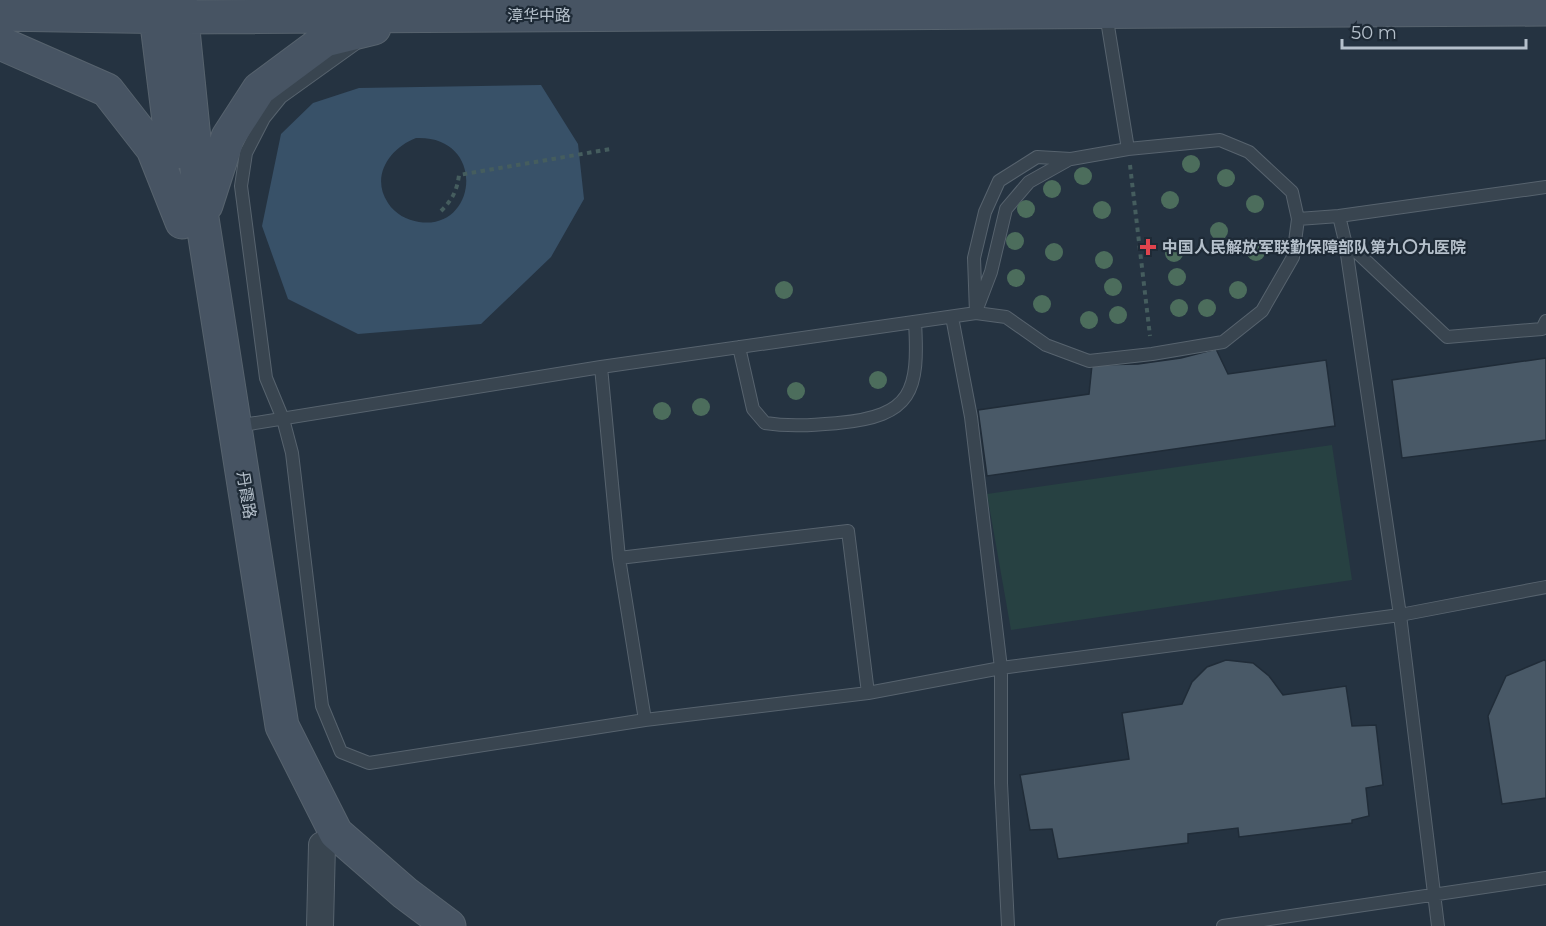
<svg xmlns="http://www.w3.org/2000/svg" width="1546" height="926" viewBox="0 0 1546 926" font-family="Montserrat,'Noto Sans SC',sans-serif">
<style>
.green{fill:#274142}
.water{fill:#385168;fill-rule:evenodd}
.building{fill:#495967;stroke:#202c38;stroke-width:1.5}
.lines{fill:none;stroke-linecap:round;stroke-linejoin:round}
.lane-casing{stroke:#57636e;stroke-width:14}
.street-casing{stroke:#57636e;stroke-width:28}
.secondary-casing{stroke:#57636e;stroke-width:35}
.path{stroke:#455d5e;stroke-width:4;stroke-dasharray:4.5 4.5;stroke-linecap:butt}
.lane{stroke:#394550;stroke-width:12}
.street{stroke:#394550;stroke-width:26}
.secondary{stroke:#475463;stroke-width:33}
.tree{fill:#4c6d5c}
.health-dot{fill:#e0444e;stroke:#1e2a36;stroke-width:2}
.labels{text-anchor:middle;stroke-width:4.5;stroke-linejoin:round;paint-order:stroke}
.street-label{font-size:16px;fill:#b5c0cb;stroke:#1e2a36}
.poi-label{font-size:16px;font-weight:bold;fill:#b5c0cb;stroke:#1e2a36;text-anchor:start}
</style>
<rect width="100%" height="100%" fill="#253341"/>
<path class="green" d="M1332 445 1352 580 1011 630 987 494Z"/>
<path class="water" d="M541 85 578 144 584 199 551 257 481 324 358 334 288 299 262 226 281 134 313 103 359 88ZM416 138C487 135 478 231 419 222 407 220 395 214 388 203 370 176 390 148 416 138Z"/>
<path class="building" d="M1216 349 1228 374 1326 360 1335 426 987 476 978 410 1089 394 1092 365 1138 364 1181 358Z
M1546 358V440L1402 458 1392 380Z
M1226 660 1253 663 1269 676 1283 695 1346 686 1352 726 1376 725 1383 785 1366 788 1369 816 1352 820V823L1239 837 1238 828 1188 834V843L1058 859 1052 829 1030 830 1020 775 1129 759 1122 713 1182 704 1192 682 1207 667Z
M1544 660 1546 661V798L1502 804 1488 716 1506 676Z"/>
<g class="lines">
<defs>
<path id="lane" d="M1106 14 1128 149
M355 44 281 97 264 118 246 153 241 186 266 378 283 419 292 453 322 706 341 752 369 763 645 720
M1339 216 1546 187
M1298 219 1339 216 1345 241 1400 615 1438 926
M1345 241 1447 337 1542 329 1546 321
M978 306 991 272 1006 209 1029 182 1070 159
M976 313 974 258 985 212 999 181 1037 157 1071 159 1128 149 1220 140 1249 152 1292 192 1298 219 1293 257 1262 311 1223 342 1152 354 1089 361 1046 345 1006 317 976 313 601 367 619 558 645 720 868 693 1001 668 1400 615 1546 587
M952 317 971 417 1001 668V783L1008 926
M739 347 753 409 765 423C790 427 813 425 838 423 913 416 919 391 915 322
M237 426 601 367
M619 558 848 531 868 693
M1223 926 1546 878"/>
<path id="street" d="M320 926 322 845"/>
<path id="secondary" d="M154 0 173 153
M180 0 202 218 282 726 336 833 405 893 449 926
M0 14 181 17 1546 9
M0 43 107 90 153 149 182 222
M206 205 228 137 259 89 325 40 374 28"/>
</defs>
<use href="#lane" class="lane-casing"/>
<use href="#street" class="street-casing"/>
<use href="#secondary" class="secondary-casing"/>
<path class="path" d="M1130 165 1150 336
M441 211C452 200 457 191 459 175L611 149"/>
<use href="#lane" class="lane"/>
<use href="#street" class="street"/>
<use href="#secondary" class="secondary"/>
</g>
<g class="tree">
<circle cx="1191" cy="164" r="9"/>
<circle cx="1083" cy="176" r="9"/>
<circle cx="1226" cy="178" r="9"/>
<circle cx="1052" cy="189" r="9"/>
<circle cx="1170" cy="200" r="9"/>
<circle cx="1255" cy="204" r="9"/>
<circle cx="1026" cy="209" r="9"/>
<circle cx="1102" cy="210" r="9"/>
<circle cx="1219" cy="231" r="9"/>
<circle cx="1015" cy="241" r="9"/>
<circle cx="1054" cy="252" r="9"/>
<circle cx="1256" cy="252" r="9"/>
<circle cx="1174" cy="253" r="9"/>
<circle cx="1104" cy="260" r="9"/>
<circle cx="1177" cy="277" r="9"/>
<circle cx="1016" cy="278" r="9"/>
<circle cx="1113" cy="287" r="9"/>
<circle cx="784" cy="290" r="9"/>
<circle cx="1238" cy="290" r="9"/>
<circle cx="1042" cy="304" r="9"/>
<circle cx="1179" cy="308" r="9"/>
<circle cx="1207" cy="308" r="9"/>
<circle cx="1118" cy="315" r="9"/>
<circle cx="1089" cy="320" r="9"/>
<circle cx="878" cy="380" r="9"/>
<circle cx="796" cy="391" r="9"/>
<circle cx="701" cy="407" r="9"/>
<circle cx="662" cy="411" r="9"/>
</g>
<path class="health-dot" d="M1145 238h6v6h6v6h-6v6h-6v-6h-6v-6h6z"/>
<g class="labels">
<g class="street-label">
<text x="539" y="21">漳华中路</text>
<text transform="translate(247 495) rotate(81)" y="6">丹霞路</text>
</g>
<g class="poi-label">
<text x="1162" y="253">中国人民解放军联勤保障部队第九〇九医院</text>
</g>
</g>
<path d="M1342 39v9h184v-9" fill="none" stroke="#b5c0cb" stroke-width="3"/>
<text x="1351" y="39" font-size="18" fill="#b5c0cb" stroke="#1e2a36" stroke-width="4.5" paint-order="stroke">50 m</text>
</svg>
